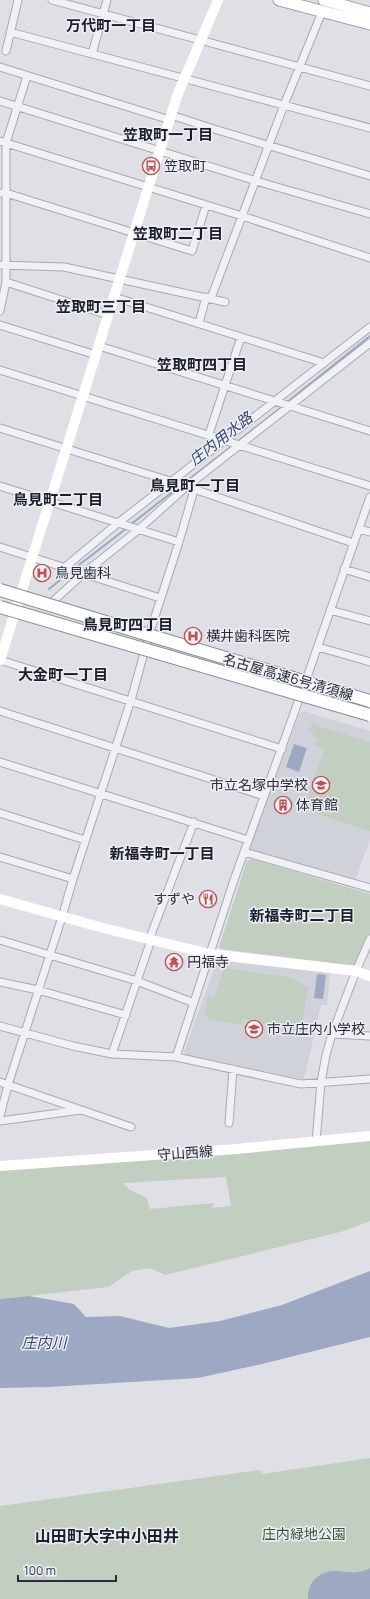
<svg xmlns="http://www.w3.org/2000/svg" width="370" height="1599" viewBox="0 0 370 1599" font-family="Manrope,'Noto Sans JP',sans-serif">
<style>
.built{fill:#d0d2da}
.green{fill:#c1cec0;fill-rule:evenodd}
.water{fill:#9da8c2}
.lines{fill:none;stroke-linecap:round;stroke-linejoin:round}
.stream{stroke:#9da8c2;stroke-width:2}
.street-casing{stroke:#a8aab2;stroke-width:9}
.primary-casing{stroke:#9fa3b0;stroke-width:13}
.street{stroke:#f0f1f4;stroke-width:7}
.secondary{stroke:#fff;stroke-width:10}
.primary{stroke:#fff;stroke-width:11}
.highway-bridge-casing{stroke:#878b9a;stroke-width:14;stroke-linecap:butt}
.highway-bridge{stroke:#fff;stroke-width:12}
.labels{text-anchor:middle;stroke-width:3;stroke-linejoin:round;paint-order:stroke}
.poi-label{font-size:14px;fill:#292c3a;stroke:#edeff4;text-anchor:start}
.street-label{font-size:14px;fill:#292c3a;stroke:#edeff4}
.park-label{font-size:14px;fill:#395438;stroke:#edeff4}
.neighbourhood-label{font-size:15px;font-weight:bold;fill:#1b1e2b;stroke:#edeff4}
.water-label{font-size:15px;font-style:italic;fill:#384669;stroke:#edeff4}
.quarter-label{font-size:16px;font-weight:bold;fill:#1b1e2b;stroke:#edeff4}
</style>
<rect width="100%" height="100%" fill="#dee0e6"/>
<path class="built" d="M303 711 370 731V839L355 881 250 850 249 847 300 713Z
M220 960 330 973 327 1005H321L304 1079 187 1056 184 1052 216 964Z"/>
<path class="green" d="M312 724 370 742V831L313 812 306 802 324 749 315 745 318 739 312 736 314 732 309 730Z
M252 859 370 894V935L357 966 221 949 219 947 247 861Z
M224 968 289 977 308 987 301 1031 243 1019 241 1025 209 1019 204 1013 208 997 214 999Z
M370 1136V1221L344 1231 165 1275 150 1268 132 1271 108 1287 0 1299V1166ZM226 1177 231 1206 212 1208 214 1203 150 1209 147 1198 130 1190 123 1183Z
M370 1458V1599H0V1506L260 1470 262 1474Z"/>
<path class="water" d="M294 744 307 748 299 772 286 767Z
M317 974 326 975 323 999 314 998Z
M370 1271V1337L262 1364 198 1378 49 1387 0 1388V1299L29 1296 74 1304 86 1317 120 1316 169 1328 220 1321 282 1305Z
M370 1568V1599H308C307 1583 319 1570 336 1571 349 1572 357 1575 370 1568Z"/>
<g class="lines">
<path class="stream" d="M286 403 370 336
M237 442 283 406
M184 483 232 446
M130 525 180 486
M75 568 127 528
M49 589 70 572"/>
<defs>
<path id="street" d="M52 0 370 86
M10 32 370 128
M6 51 18 0
M92 54 107 0
M0 67 170 120
M0 101 256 181 370 214
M171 115 214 129 370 176
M0 141 242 216 370 258
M0 193H6L192 251 206 205
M0 265 64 267 225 302
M6 282 108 315
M114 297 324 363
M211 298 284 105 322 12
M0 311 6 282V143L27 76
M199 323 206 297
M0 325 96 355
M99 346 370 431
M0 370 370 486
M0 428 170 481 353 543
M209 434 241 337
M0 486 179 542
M359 529 370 532
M0 547 160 598
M64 568 118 523 370 327
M344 569 370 577
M49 605 83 574 138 530 186 487 370 343
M330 610 370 621
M318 647 370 662
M0 660 282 749
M0 711 264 796
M0 762 248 840
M0 813 85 840
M244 852 370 888
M0 857 73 879
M0 940 137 981 194 1003
M149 940 194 822
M0 982 38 990 126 1015
M0 1026 73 1046 112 1054 176 1057 301 1084 370 1079
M332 1034 370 1036
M112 1054 151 940
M176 1057 234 880 306 680 370 497
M0 1082 131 1127
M0 1116 8 1085 62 917 73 879 131 700 149 635 179 542 194 490
M0 1121 81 1110
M229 1123 233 1069
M316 1142 321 1082 326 1055 332 1034 356 971 370 939"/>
<path id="primary" d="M279 0 370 24
M324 0 370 13"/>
</defs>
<use href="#street" class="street-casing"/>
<use href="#primary" class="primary-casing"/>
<use href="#street" class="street"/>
<path class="secondary" d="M0 660 177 96 218 0
M0 899 103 928 210 954 356 971 370 976
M0 1166 237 1149 370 1136"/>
<use href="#primary" class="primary"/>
<defs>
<path id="highway-bridge" d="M0 590 142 633 370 701
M0 607 370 715"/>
</defs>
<use href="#highway-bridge" class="highway-bridge-casing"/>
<use href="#highway-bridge" class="highway-bridge"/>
</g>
<defs>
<symbol id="bus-ring" viewBox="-11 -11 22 22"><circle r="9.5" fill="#edeff4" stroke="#bd5250" stroke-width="1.5"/><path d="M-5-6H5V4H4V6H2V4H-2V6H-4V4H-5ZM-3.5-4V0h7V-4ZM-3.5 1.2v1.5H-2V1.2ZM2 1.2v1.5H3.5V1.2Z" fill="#bd5250"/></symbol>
<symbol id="hospital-ring" viewBox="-11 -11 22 22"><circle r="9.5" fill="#edeff4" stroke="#bd5250" stroke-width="1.5"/><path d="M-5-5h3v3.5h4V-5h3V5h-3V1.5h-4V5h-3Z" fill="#bd5250"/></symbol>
<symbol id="school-ring" viewBox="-11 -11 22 22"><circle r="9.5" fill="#edeff4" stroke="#bd5250" stroke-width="1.5"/><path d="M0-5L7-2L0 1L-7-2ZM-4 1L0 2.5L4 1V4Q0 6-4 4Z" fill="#bd5250"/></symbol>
<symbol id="building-ring" viewBox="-11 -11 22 22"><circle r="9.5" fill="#edeff4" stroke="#bd5250" stroke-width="1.5"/><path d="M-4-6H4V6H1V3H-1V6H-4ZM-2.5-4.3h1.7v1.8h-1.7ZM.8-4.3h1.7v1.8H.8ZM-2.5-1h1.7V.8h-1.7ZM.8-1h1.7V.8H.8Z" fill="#bd5250"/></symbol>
<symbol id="restaurant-ring" viewBox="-11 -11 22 22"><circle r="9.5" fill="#edeff4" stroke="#bd5250" stroke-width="1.5"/><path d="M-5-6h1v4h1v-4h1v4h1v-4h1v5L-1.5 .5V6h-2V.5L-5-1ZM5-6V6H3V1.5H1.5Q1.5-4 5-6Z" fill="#bd5250"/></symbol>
<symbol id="temple-ring" viewBox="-11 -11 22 22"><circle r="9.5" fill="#edeff4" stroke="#bd5250" stroke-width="1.5"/><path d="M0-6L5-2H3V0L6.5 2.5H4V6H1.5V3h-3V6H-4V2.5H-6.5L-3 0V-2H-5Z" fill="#bd5250"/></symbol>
</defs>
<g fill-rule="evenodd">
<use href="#bus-ring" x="141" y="156" width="20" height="20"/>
<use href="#hospital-ring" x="32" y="563" width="20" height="20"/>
<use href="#hospital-ring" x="183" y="626" width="20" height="20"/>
<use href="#school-ring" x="311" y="775" width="20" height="20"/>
<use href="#building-ring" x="273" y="795" width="20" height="20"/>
<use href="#restaurant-ring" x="198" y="889" width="20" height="20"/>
<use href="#temple-ring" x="164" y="952" width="20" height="20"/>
<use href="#school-ring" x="244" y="1019" width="20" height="20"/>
</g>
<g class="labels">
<g class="poi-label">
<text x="164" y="171">笠取町</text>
<text x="55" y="578">鳥見歯科</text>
<text x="206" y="641">横井歯科医院</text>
<text x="308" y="790" text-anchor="end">市立名塚中学校</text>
<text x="296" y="810">体育館</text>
<text x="195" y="904" text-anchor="end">すずや</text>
<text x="187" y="967">円福寺</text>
<text x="267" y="1034">市立庄内小学校</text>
</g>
<g class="street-label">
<text transform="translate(288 677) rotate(16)" y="5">名古屋高速6号清須線</text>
<text transform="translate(185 1153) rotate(-4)" y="5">守山西線</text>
</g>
<g class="park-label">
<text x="304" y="1539">庄内緑地公園</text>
</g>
<g class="neighbourhood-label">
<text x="111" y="31">万代町一丁目</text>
<text x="168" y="140">笠取町一丁目</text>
<text x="178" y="239">笠取町二丁目</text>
<text x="101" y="312">笠取町三丁目</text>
<text x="202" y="370">笠取町四丁目</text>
<text x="195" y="491">鳥見町一丁目</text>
<text x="58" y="505">鳥見町二丁目</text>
<text x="128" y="630">鳥見町四丁目</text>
<text x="63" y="680">大金町一丁目</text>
<text x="162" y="859">新福寺町一丁目</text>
<text x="302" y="921">新福寺町二丁目</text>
</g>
<g class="water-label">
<text transform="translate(221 439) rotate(-38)" y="5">庄内用水路</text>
<text x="44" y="1348">庄内川</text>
</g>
<g class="quarter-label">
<text x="107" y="1542">山田町大字中小田井</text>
</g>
</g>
<path d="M18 1575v6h98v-6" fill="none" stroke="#292c3a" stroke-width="2"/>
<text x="24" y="1575" font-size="12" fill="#292c3a" stroke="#edeff4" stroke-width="3" paint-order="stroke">100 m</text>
</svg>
